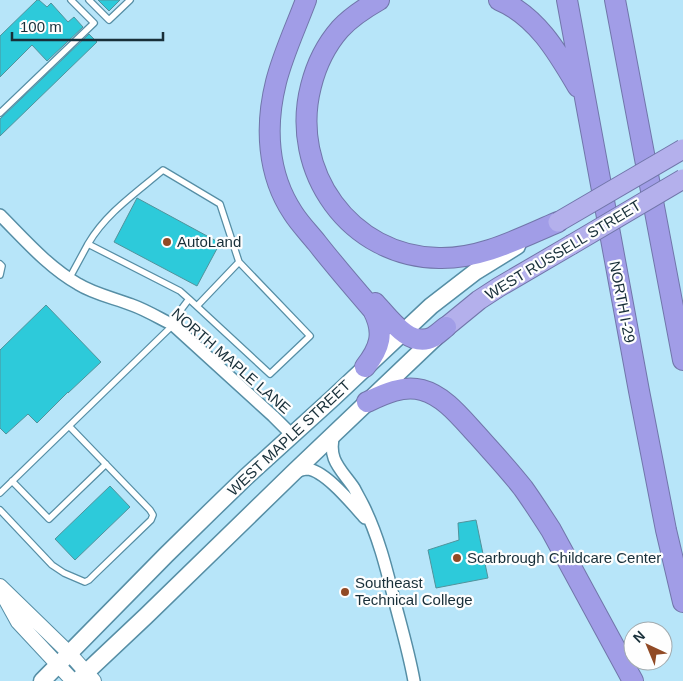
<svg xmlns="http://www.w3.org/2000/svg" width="683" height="681" viewBox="0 0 683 681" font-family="Helvetica,sans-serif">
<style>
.building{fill:#2dcada;stroke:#51939c}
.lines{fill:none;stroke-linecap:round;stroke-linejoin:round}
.service-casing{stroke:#568ea5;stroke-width:8}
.minor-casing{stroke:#568ea5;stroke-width:14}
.tertiary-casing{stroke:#568ea5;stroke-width:16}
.secondary-casing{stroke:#568ea5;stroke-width:19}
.trunk-casing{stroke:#7176aa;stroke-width:21}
.motorway-casing{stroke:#7176aa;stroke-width:22}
.service{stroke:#fff;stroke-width:5.5}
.minor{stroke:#fff;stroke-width:11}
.tertiary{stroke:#fff;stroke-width:14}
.secondary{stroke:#fff;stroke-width:16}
.trunk{stroke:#b4b0ec;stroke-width:19}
.motorway{stroke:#a19de7;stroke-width:20}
.trunk-bridge-casing{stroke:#7176aa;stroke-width:21;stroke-linecap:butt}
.trunk-bridge{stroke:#b4b0ec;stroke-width:19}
.poi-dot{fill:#914a25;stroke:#fefefe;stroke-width:2}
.labels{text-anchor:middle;stroke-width:4.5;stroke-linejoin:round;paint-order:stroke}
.poi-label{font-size:15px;fill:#182f39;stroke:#fefefe;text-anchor:start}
.street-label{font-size:15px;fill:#182f39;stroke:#fefefe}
</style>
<rect width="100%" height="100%" fill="#b7e5f9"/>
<path class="building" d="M37 0H39L47 7 51 3 68 22 74 17 83 27 47 61 32 45 0 77V36Z
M98 0H120L109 11Z
M89 34 97 42 0 136V119Z
M137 198 220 243 197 286 114 242Z
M46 305 101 362 68 393V392L37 423 28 414 6 434 0 428V350Z
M110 486 130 507 75 560 55 539Z
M476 520 488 578 436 588 428 550 459 540 458 523Z"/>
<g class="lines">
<defs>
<path id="service" d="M89 0 109 20 130 0
M0 113 94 23 71 0
M88 244C106 213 136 193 163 170L220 204 239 262 310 336 270 374 189 299
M0 264 2 266 0 275
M69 279 88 244 180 291 189 299 171 323
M197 306 239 262
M12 481 49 519 106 464
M0 493 173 325
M0 510 52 565 64 573 85 582 89 580 94 575 151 520 153 515 150 510 69 426"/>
<path id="minor" d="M0 215C24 239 48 267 78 284 94 294 114 298 132 305 146 310 159 318 173 325L273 416 293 436
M334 434C327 460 341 469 354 488 357 494 360 499 363 505 378 535 386 567 394 599 401 626 409 653 414 681
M295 472C299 471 304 469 307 469 325 470 353 505 365 518"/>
<path id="tertiary" d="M0 586 69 653 94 681
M3 595 18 622 73 681"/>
<path id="secondary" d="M42 681 166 555 213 509 246 477 333 398 431 306 475 272 517 246
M77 681 146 616 294 472 438 335"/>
<path id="trunk" d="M446 327 479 300 499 287 571 245"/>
<path id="motorway" d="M306 0C296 27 283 54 276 82 265 126 267 174 293 213 300 224 309 233 317 243 335 266 354 288 373 310 385 333 380 348 365 367
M379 0C365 8 351 17 340 29 326 45 316 66 311 86 289 171 350 257 439 258 481 259 520 238 558 222
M499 0C537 16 558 53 578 87
M567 0 639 391 666 530 683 602
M615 0 683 360
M375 303C389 318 410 349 433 337 438 334 442 330 446 327
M367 402C384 394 402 385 422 390 445 396 462 419 478 436 493 453 509 470 523 488 533 502 542 516 551 530L633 681"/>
</defs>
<use href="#service" class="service-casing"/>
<use href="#minor" class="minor-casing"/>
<use href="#tertiary" class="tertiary-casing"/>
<use href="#secondary" class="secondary-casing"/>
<use href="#trunk" class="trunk-casing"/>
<use href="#motorway" class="motorway-casing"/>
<use href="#service" class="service"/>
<use href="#minor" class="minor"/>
<use href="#tertiary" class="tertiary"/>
<use href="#secondary" class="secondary"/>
<use href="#trunk" class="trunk"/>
<use href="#motorway" class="motorway"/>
<defs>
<path id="trunk-bridge" d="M558 222 683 149
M571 245 683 179"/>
</defs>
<use href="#trunk-bridge" class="trunk-bridge-casing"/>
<use href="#trunk-bridge" class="trunk-bridge"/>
</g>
<g class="poi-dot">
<circle cx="167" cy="242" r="5"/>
<circle cx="457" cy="558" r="5"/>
<circle cx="345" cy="592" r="5"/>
</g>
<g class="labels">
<g class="poi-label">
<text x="177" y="247">AutoLand</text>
<text x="467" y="563">Scarbrough Childcare Center</text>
<text x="355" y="588">Southeast<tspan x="355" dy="17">Technical College</tspan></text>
</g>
<g class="street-label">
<text transform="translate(563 250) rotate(-31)" y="5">WEST RUSSELL STREET</text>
<text transform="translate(622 302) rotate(79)" y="5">NORTH I-29</text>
<text transform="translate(231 361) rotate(41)" y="5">NORTH MAPLE LANE</text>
<text transform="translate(289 438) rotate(-43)" y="5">WEST MAPLE STREET</text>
</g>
</g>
<g transform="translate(648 646) rotate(316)"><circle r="24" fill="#fefefe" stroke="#a2abaf"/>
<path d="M0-4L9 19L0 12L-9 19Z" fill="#914a25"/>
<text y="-8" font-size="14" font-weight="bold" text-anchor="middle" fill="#182f39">N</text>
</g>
<path d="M12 32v8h151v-8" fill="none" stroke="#182f39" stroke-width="2.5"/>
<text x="20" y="32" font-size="15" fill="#182f39" stroke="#fefefe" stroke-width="4" paint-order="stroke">100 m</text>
</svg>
